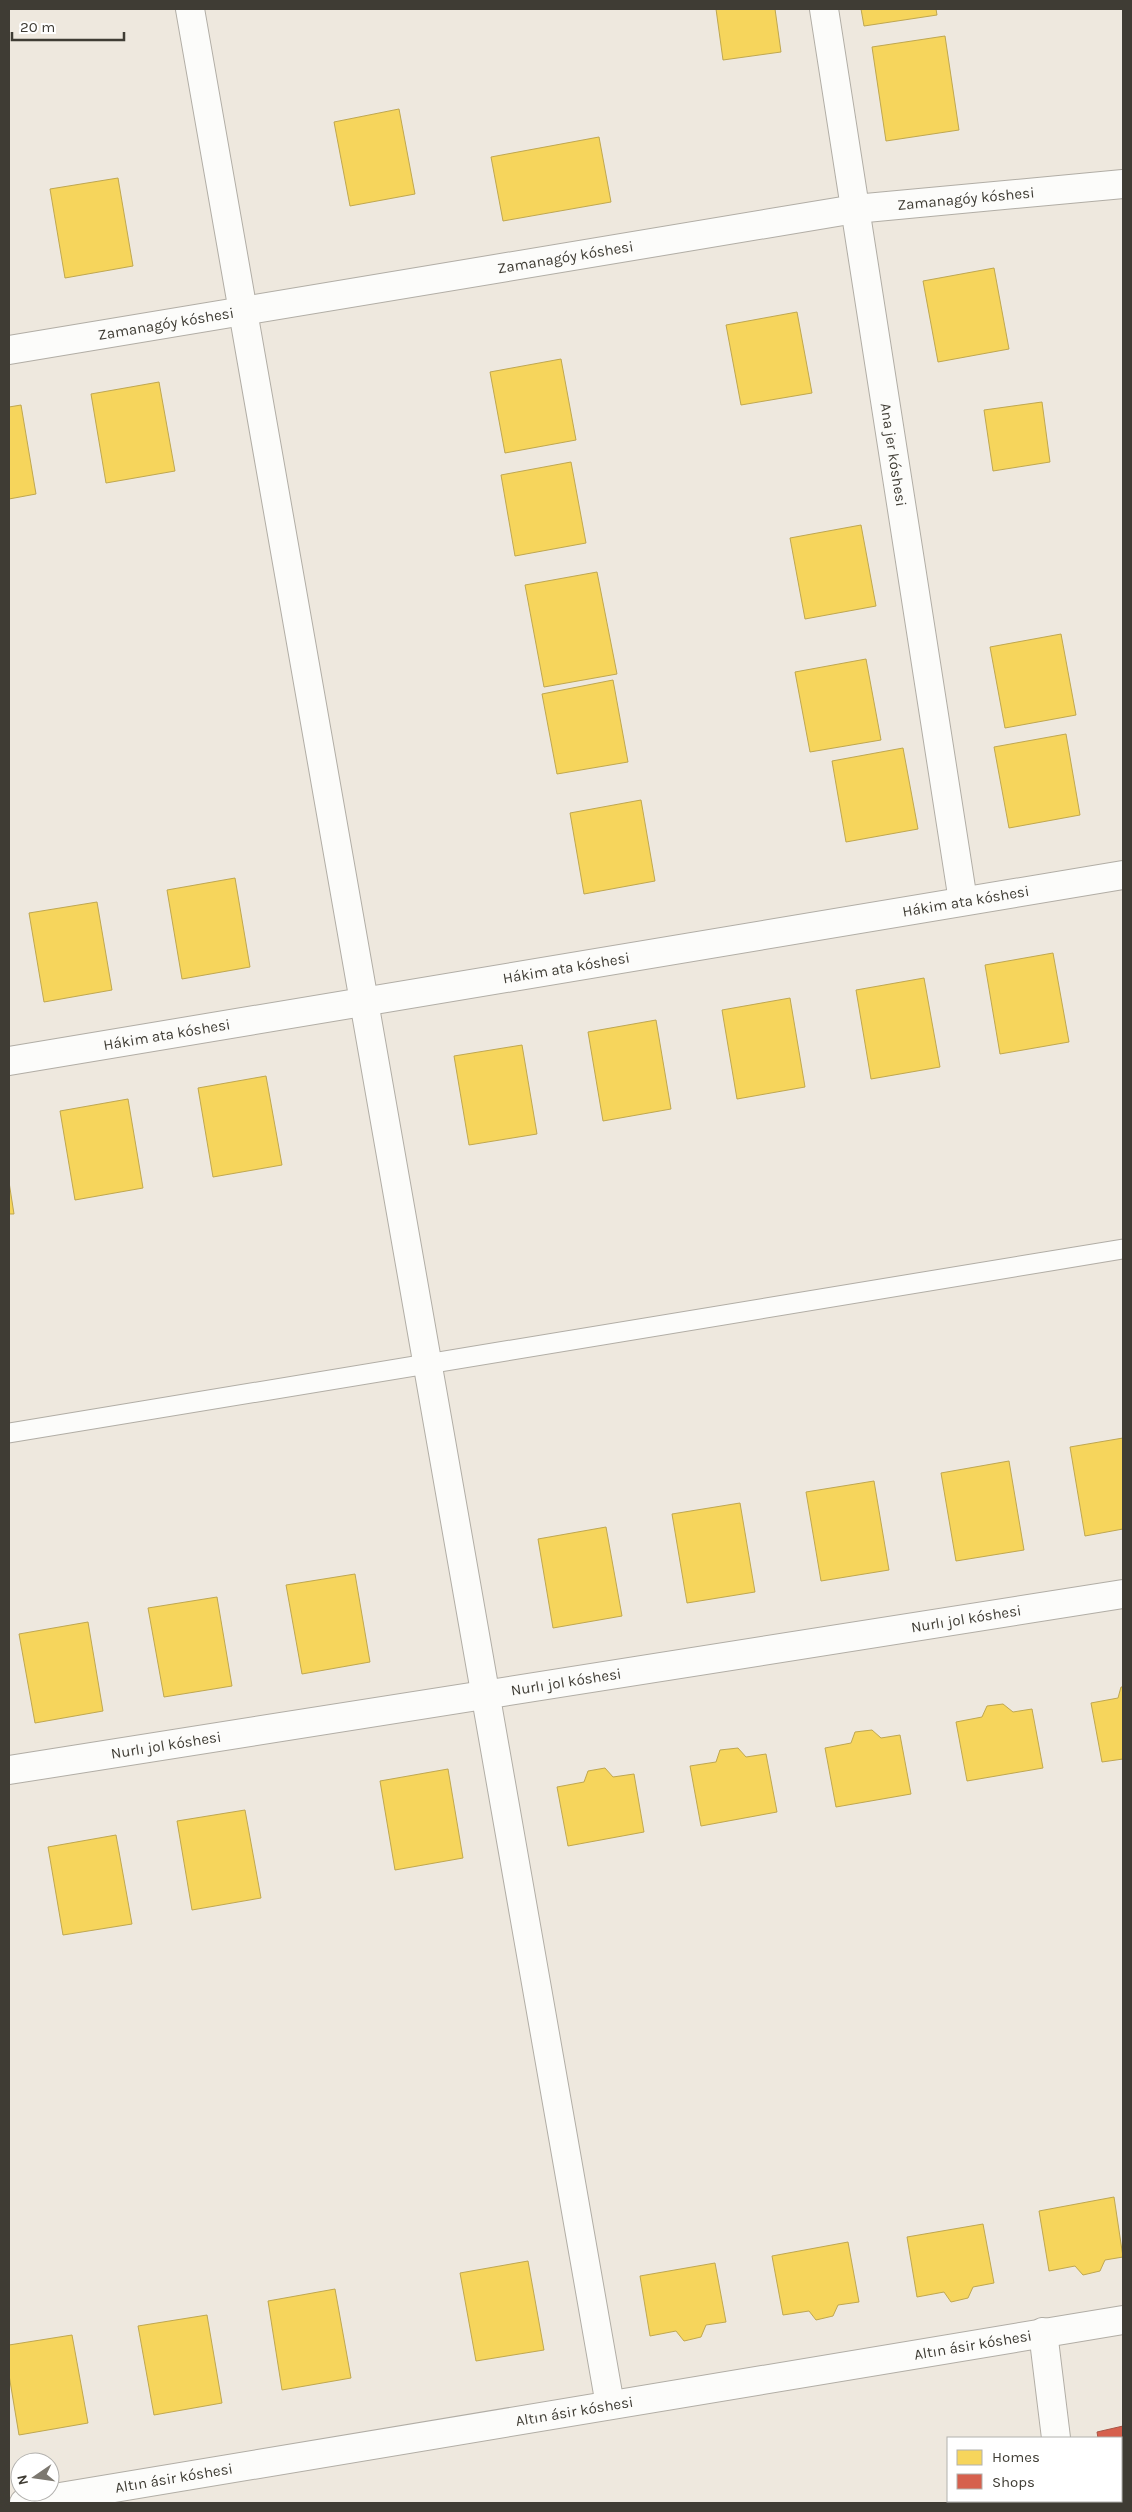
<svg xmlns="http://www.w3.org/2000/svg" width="1132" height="2512" viewBox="0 0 1132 2512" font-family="Karla,sans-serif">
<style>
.homes{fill:#f6d55c;stroke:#bfa750}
.shops{fill:#d6604d;stroke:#a95546}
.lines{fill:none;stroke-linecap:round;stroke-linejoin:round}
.service-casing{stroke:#b1ada5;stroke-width:21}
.minor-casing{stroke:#b1ada5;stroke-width:30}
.service{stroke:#fcfcfa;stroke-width:19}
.minor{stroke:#fcfcfa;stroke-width:28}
.labels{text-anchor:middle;stroke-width:5;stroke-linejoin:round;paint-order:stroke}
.street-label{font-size:15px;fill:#3f3c34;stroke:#fff}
</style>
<rect width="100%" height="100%" fill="#eee8de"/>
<path class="homes" d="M716 9H775L781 52 723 60Z
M861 9H936L937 15 864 26Z
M945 36 959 130 886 141 872 47Z
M399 109 415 194 350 206 334 122Z
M599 137 611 202 503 221 491 157Z
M118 178 133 266 65 278 50 189Z
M994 268 1009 349 938 362 923 281Z
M797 312 812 393 741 405 726 325Z
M561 359 576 440 505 453 490 372Z
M159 382 175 471 106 483 91 394Z
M1042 402 1050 462 993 471 984 410Z
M21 405 36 494 9 499V407Z
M571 462 586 543 515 556 501 475Z
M861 525 876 606 805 619 790 538Z
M597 572 617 674 544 687 525 585Z
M1061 634 1076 715 1005 728 990 647Z
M866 659 881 740 810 752 795 672Z
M613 680 628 762 557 774 542 694Z
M1066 734 1080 815 1009 828 994 747Z
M903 748 918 829 846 842 832 761Z
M641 800 655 881 584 894 570 813Z
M235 878 250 967 182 979 167 890Z
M97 902 112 990 44 1002 29 913Z
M1053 953 1069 1042 1000 1054 985 965Z
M924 978 940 1067 871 1079 856 990Z
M790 998 805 1087 737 1099 722 1010Z
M656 1020 671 1109 603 1121 588 1032Z
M522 1045 537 1134 469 1145 454 1056Z
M266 1076 282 1165 213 1177 198 1088Z
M128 1099 143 1188 75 1200 60 1111Z
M9 1182 14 1214H9Z
M1123 1438V1529L1085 1536 1070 1447Z
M1009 1461 1024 1550 956 1561 941 1473Z
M874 1481 889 1570 821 1581 806 1492Z
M740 1503 755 1592 687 1603 672 1514Z
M606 1527 622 1616 553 1628 538 1539Z
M355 1574 370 1662 302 1674 286 1585Z
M217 1597 232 1686 164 1697 148 1608Z
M88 1622 103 1711 35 1723 19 1634Z
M1121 1687H1123V1759L1102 1762 1091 1703 1118 1698Z
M1003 1704 1013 1712 1032 1709 1043 1768 967 1781 956 1722 982 1717 987 1706Z
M872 1730 881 1738 900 1735 911 1794 836 1807 825 1748 851 1743 855 1732Z
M738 1748 746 1757 766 1754 777 1812 701 1826 690 1766 716 1762 720 1750Z
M605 1768 613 1777 634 1774 644 1832 568 1846 557 1787 584 1782 588 1771Z
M448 1769 463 1858 395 1870 380 1781Z
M245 1810 261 1898 192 1910 177 1821Z
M116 1835 132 1924 63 1935 48 1847Z
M1114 2197 1123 2257 1105 2260 1100 2271 1083 2275 1075 2266 1049 2271 1039 2211Z
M983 2224 994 2283 973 2287 968 2298 951 2302 944 2292 917 2297 907 2237Z
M848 2242 859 2302 838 2305 833 2316 816 2320 809 2311 783 2315 772 2256Z
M528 2261 544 2350 476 2361 460 2273Z
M715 2263 726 2322 706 2325 701 2337 684 2341 676 2331 650 2336 640 2276Z
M335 2289 351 2378 282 2390 268 2301Z
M207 2315 222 2403 154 2415 138 2326Z
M72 2335 88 2423 19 2435 9 2375V2345Z"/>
<path class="shops" d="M1123 2426V2503H1110V2501H1121V2438H1098L1097 2432Z"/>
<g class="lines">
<defs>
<path id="service" d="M9 1433 1123 1249"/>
<g id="minor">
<path d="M190 9 610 2405"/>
<path id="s1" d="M824 9 963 901"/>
<path id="s2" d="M9 350 855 209 1123 184"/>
<path id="s3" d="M9 1061 1123 875"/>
<path id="s4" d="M9 1770 1123 1594"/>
<path d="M1043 2332 1056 2438"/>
<path d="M1064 2501V2503"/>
<path id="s5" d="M24 2503 1123 2320"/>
</g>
</defs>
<use href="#service" class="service-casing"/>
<use href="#minor" class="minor-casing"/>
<use href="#service" class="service"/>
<use href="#minor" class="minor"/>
</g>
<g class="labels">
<g class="street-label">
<text dy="5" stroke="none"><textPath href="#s2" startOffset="969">Zamanagóy kóshesi</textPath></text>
<text dy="5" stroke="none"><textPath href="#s2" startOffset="564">Zamanagóy kóshesi</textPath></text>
<text dy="5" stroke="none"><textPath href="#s2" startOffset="159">Zamanagóy kóshesi</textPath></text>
<text dy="5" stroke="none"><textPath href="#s1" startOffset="451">Ana jer kóshesi</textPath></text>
<text dy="5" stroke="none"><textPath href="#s3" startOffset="970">Hákim ata kóshesi</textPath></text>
<text dy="5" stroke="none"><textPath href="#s3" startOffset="565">Hákim ata kóshesi</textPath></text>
<text dy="5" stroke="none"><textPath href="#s3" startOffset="160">Hákim ata kóshesi</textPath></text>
<text dy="5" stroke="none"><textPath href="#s4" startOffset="969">Nurlı jol kóshesi</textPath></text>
<text dy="5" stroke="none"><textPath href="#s4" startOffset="564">Nurlı jol kóshesi</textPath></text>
<text dy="5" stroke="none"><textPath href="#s4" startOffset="159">Nurlı jol kóshesi</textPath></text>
<text dy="5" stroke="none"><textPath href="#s5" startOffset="962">Altın ásir kóshesi</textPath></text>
<text dy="5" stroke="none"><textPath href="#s5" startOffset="558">Altın ásir kóshesi</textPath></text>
<text dy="5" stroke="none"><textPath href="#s5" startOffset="152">Altın ásir kóshesi</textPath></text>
</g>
</g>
<rect width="1132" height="2512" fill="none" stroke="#3f3c34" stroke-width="20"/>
<rect x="947" y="2437" width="175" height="65" fill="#ffffff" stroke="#b2b1ae"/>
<rect x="957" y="2450" width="25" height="15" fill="#f6d55c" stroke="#b2b1ae"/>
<text x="992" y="2462" font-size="15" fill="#3f3c34">Homes</text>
<rect x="957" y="2474" width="25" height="15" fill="#d6604d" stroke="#b2b1ae"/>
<text x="992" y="2487" font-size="15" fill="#3f3c34">Shops</text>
<g transform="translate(35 2477) rotate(257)"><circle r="24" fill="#ffffff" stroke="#b2b1ae"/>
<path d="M0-4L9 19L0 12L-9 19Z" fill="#7c7870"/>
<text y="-8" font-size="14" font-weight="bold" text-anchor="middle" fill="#3f3c34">N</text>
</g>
<path d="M12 32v8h112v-8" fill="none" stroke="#3f3c34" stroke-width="2.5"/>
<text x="20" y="32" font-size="15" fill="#3f3c34" stroke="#ffffff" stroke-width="4" paint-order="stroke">20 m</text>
</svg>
